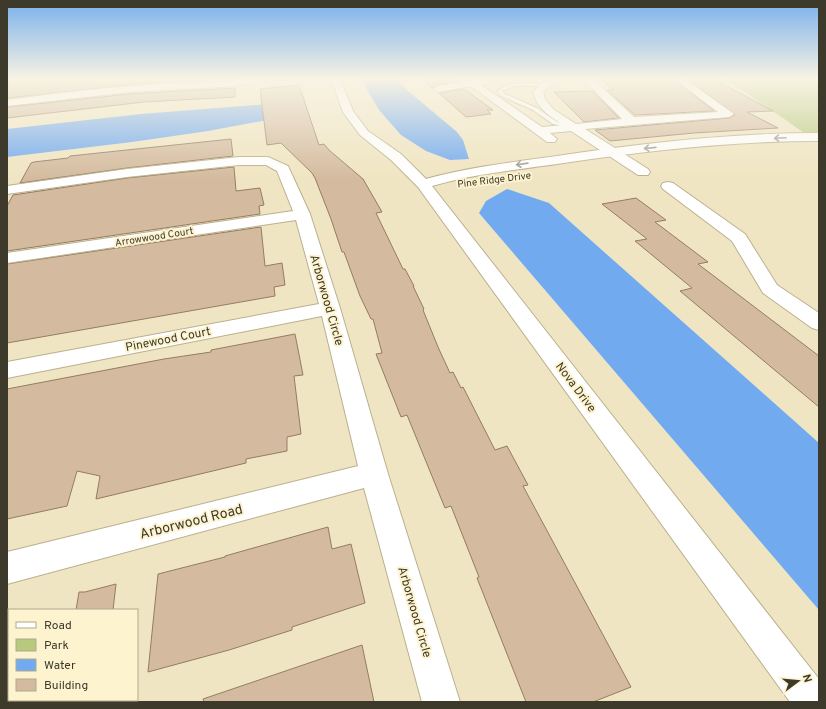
<svg xmlns="http://www.w3.org/2000/svg" width="826" height="709" viewBox="0 0 826 709" font-family="Overpass,sans-serif">
<style>
.green{fill:#b6c97c}
.water{fill:#72aaef}
.building{fill:#d4bb9f;stroke:#937c62}
.lines{fill:none;stroke-linecap:round;stroke-linejoin:round}
.service-casing{stroke:#bab08e;stroke-width:2}
.minor-casing{stroke:#bab08e;stroke-width:2}
.tertiary-casing{stroke:#bab08e;stroke-width:2}
.service{fill:#fff;fill-rule:evenodd}
.minor{fill:#fff;fill-rule:evenodd}
.tertiary{fill:#fff;fill-rule:evenodd}
.oneway{stroke:#9e9c95}
.labels{text-anchor:middle;stroke-width:4;stroke-linejoin:round;paint-order:stroke}
.far-street-label{font-size:10px;fill:#3d392b;stroke:#fdf3cf}
.street-label{font-size:12px;fill:#3d392b;stroke:#fdf3cf}
.near-street-label{font-size:14px;fill:#3d392b;stroke:#fdf3cf}
</style>
<rect width="100%" height="100%" fill="#f0e5c2"/>
<path class="green" d="M726 79H813L819 82V143Z"/>
<path class="water" d="M361 79H397L407 90 457 132 463 140 469 159 450 160 426 151 401 135 379 110Z
M283 103 289 116 208 131 132 142 7 157V129L141 114Z
M507 189 549 203 819 443V610L479 213 486 201Z"/>
<path class="building" d="M9 79H232L130 85 7 98Z
M423 79H450L454 82 438 85 432 88Z
M600 79H673L714 111 635 115 607 90H614Z
M688 79H714L773 111 747 112 778 128 694 133 610 141 595 130 729 118 735 115Z
M299 85 319 145 324 144 329 150 363 179 382 212 376 213 403 269H405L414 286H413L424 309 423 310 438 347 450 373 453 372 461 388 463 387 495 450 507 446 528 485 523 486 631 687 593 702H526L477 578 479 577 451 506 445 508 407 415 401 417 376 354 382 353 373 319H371L360 296 344 252H342L331 219 315 178 312 173 281 143 267 145 260 89Z
M235 88V97L144 102 7 118V107L130 94Z
M464 89 493 110H487L491 114 466 117 439 93Z
M592 91 619 118 584 122 554 92Z
M231 139 233 156 127 168 20 183 31 163 34 162 68 158 70 156Z
M234 167 236 191 260 188 264 205 259 206 260 214 7 251V206L13 195 127 178Z
M636 198 666 220 655 222 708 262 698 264 819 356V407L680 291 692 288 635 241 647 239 602 204Z
M261 227 265 266 282 263 285 285 274 287 275 296 7 343V264Z
M295 334 303 375 294 376 301 434 287 437V451L246 459V463L96 499 100 476 77 471 67 506 7 519V389L164 359 211 352V350Z
M328 527 332 549 351 544 365 603 292 627V630L229 650 148 672 158 574 225 557V556Z
M116 584 113 610H76L79 592H85Z
M362 645 374 702H204L203 699Z"/>
<g class="lines">
<defs>
<path id="service" d="M521 82 547 85 545 86H515L502 91 505 94 537 108 557 122 574 126V128L553 124 533 110 501 96 497 91 508 85Z"/>
<path id="minor" d="M244 79H259L250 84 236 86 130 92 7 106V100C61 92 116 87 171 83 196 82 220 84 244 79Z
M489 79 491 81 489 83 481 85 542 127 563 125C549 116 537 108 533 92 542 81 550 79 563 79L548 87 543 92 545 99 553 109 576 124 622 119 583 79H593L634 117 718 112 674 79H685L734 114 729 117 585 129 648 169 650 172 648 175H638L571 131 550 133 557 139 555 142H547L471 86 438 92 433 89 438 86 472 80Z
M239 157H268L288 166 310 214 340 308 388 474 460 702H422L364 488 7 584V552L358 466 322 316 7 378V362L319 304 296 220 7 263V253L293 211 277 171 266 165H239L127 177 7 194V186L127 169Z
M668 182 673 183 745 234 777 285 819 313V330L812 328 763 293 732 241 663 189 661 186 663 183Z"/>
<path id="tertiary" d="M331 79H340L353 111 368 131 401 154 426 179C469 167 513 162 557 156 643 143 731 133 819 133V141C731 141 643 151 557 164 515 170 473 174 432 186L819 679V702H790L418 187 391 160 360 135 343 112Z"/>
</defs>
<use href="#service" class="service-casing"/>
<use href="#minor" class="minor-casing"/>
<use href="#tertiary" class="tertiary-casing"/>
<use href="#service" class="service"/>
<use href="#minor" class="minor"/>
<use href="#tertiary" class="tertiary"/>
</g>
<defs><path id="oneway-shaft" d="M-6 0H5M1.5-3L5.5 0L1.5 3" fill="none" stroke-width="1.6" stroke-linecap="round" stroke-linejoin="round"/></defs>
<g class="oneway">
<use href="#oneway-shaft" transform="translate(780 138) rotate(177)"/>
<use href="#oneway-shaft" transform="translate(650 148) rotate(174)"/>
<use href="#oneway-shaft" transform="translate(522 164) rotate(172)"/>
</g>
<linearGradient id="sky" x2="0" y2="1"><stop stop-color="#79b0eb"/><stop offset="0.44" stop-color="#f8f3e4"/><stop offset="1" stop-color="#f8f3e4" stop-opacity="0"/></linearGradient>
<rect width="826" height="179" fill="url(#sky)"/>
<g class="labels">
<g class="far-street-label">
<text transform="translate(494 179) rotate(-7)" y="4">Pine Ridge Drive</text>
<text transform="translate(154 236) rotate(-9)" y="4">Arrowwood Court</text>
</g>
<g class="street-label">
<text transform="translate(327 300) rotate(74)" y="4">Arborwood Circle</text>
<text transform="translate(168 339) rotate(-11)" y="4">Pinewood Court</text>
<text transform="translate(576 387) rotate(53)" y="4">Nova Drive</text>
<text transform="translate(415 612) rotate(74)" y="4">Arborwood Circle</text>
</g>
<g class="near-street-label">
<text transform="translate(191 521) rotate(-14)" y="5">Arborwood Road</text>
</g>
</g>
<rect width="826" height="709" fill="none" stroke="#3d392b" stroke-width="16"/>
<rect x="8" y="609" width="130" height="92" fill="#fdf3cf" stroke="#b0a98d"/>
<rect x="16" y="622" width="20" height="6" fill="#ffffff" stroke="#b0a98d"/>
<text x="44" y="629" font-size="12" fill="#3d392b">Road</text>
<rect x="16" y="639" width="20" height="12" fill="#b6c97c" stroke="#b0a98d"/>
<text x="44" y="649" font-size="12" fill="#3d392b">Park</text>
<rect x="16" y="659" width="20" height="12" fill="#72aaef" stroke="#b0a98d"/>
<text x="44" y="669" font-size="12" fill="#3d392b">Water</text>
<rect x="16" y="679" width="20" height="12" fill="#d4bb9f" stroke="#b0a98d"/>
<text x="44" y="689" font-size="12" fill="#3d392b">Building</text>
<g transform="translate(798 681) rotate(74)" stroke="#fdf3cf" stroke-width="3" paint-order="stroke">
<path d="M0-3L7 15L0 10L-7 15Z" fill="#3d392b"/>
<text y="-6" font-size="11" font-weight="bold" text-anchor="middle" fill="#3d392b">N</text>
</g>
</svg>
